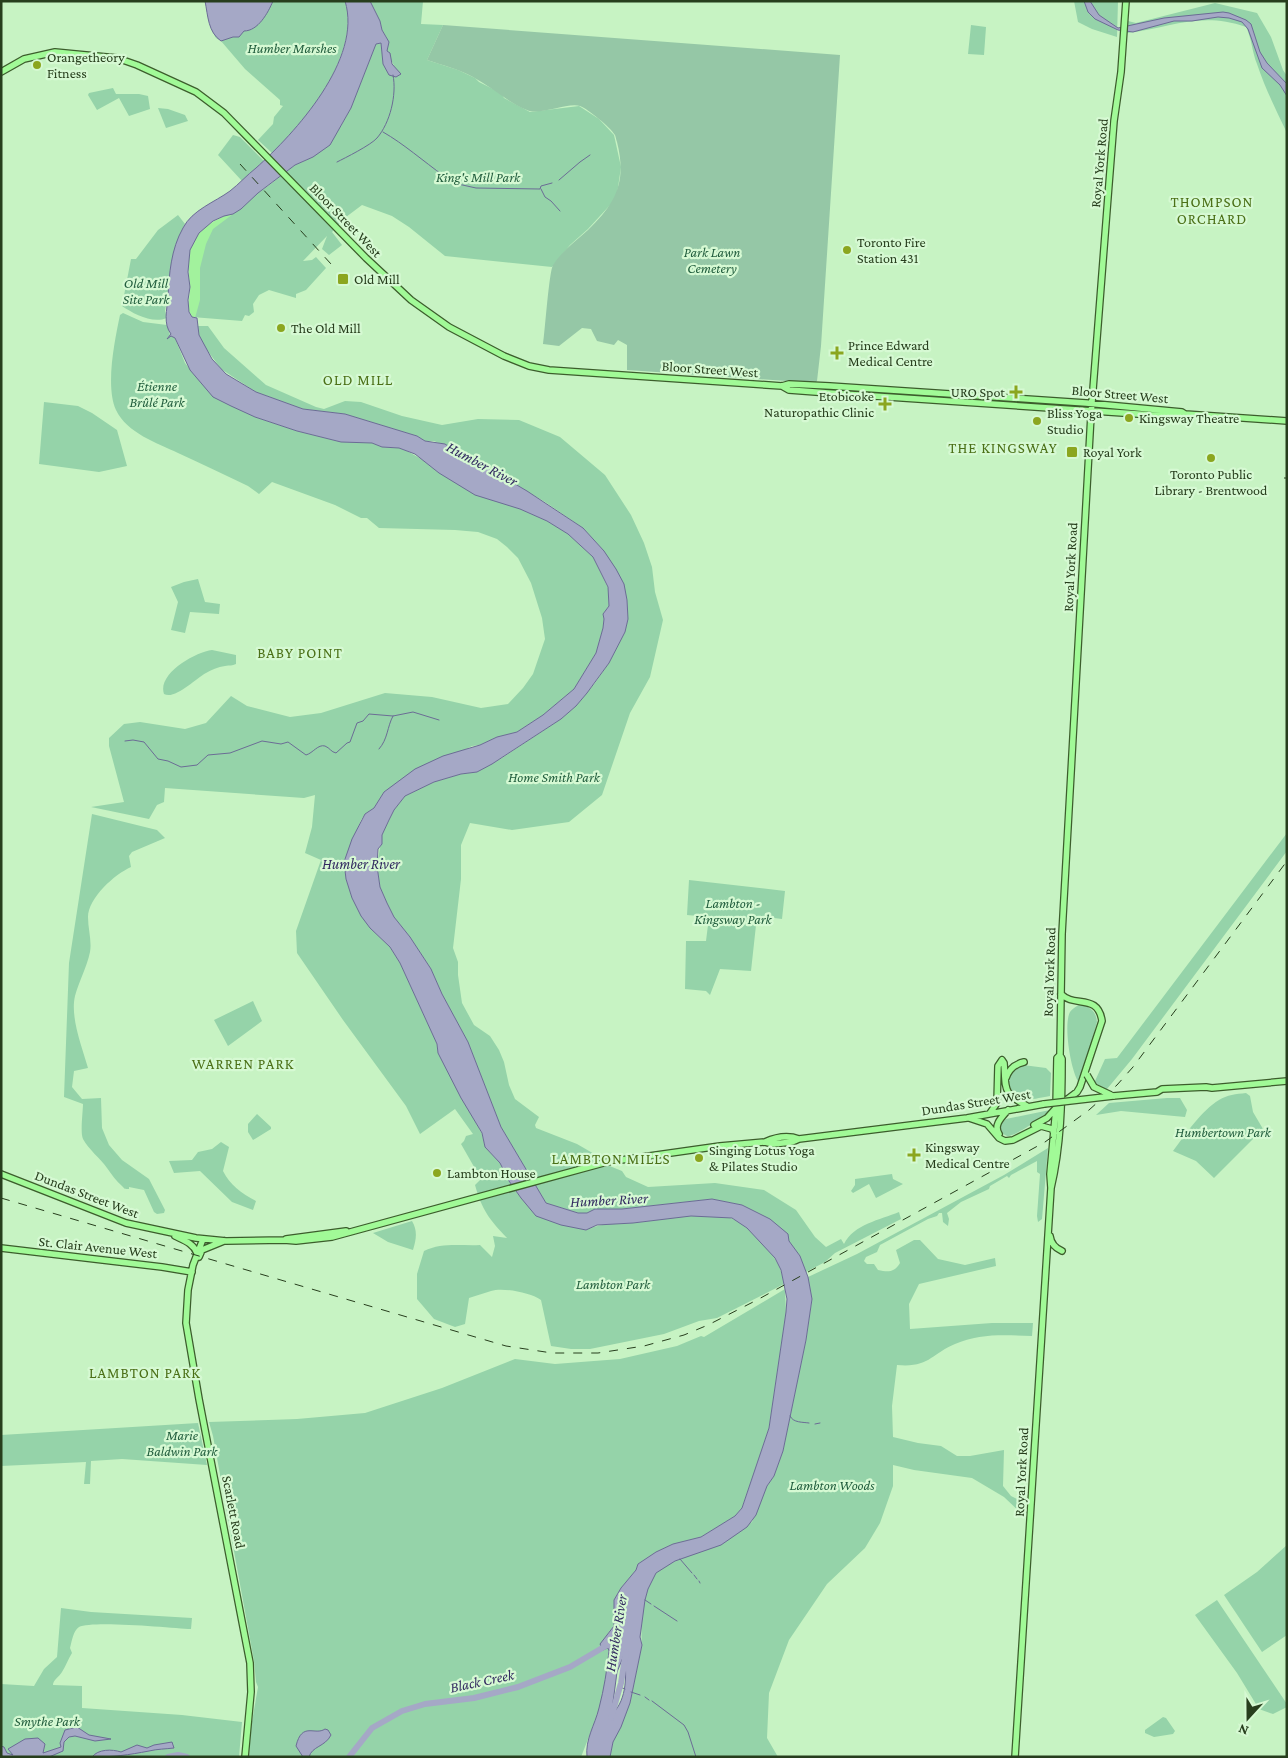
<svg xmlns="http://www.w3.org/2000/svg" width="1288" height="1758" viewBox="0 0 1288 1758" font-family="'Crimson Pro',serif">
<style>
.green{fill:#95d3a9}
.sand{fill:#a2f29d}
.cemetery{fill:#95c7a6}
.water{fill:#a5a8c6;stroke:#6b6c95;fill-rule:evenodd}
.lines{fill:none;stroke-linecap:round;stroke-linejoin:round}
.stream{stroke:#6b6c95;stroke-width:1}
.river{stroke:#a5a8c6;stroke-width:6}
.major-casing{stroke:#3c5d2c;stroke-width:8}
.major{stroke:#a1fa97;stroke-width:5.5}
.rail{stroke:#273e1d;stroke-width:1;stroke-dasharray:9 9;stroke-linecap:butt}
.major-bridge-casing{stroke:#3c5d2c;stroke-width:8;stroke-linecap:butt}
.major-bridge{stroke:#a1fa97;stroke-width:5.5}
.poi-dot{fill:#8ba61f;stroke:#d6f9d3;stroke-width:2}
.labels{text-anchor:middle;stroke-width:4.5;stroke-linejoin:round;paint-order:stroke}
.park-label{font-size:14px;font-style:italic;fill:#215d3d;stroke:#d6f9d3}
.poi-label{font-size:14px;fill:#273e1d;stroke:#d6f9d3;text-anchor:start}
.street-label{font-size:14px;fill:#273e1d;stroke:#d6f9d3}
.neighbourhood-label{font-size:15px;letter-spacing:1px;fill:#4b7017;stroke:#d6f9d3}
.water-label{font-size:15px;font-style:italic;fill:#322a60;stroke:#d6f9d3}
</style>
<rect width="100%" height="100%" fill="#c7f3c3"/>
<path class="green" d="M205 1H345C361 51 307 122 272 153L258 140 273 124 274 117 283 106 280 105V100L245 69 221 41 216 38 211 29Z
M370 1H423L421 24 443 25 427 60 458 70 475 78 479 82 501 93 504 98 530 112 579 106 599 119 614 135 621 167 617 194 611 204 588 229 570 245 552 267 445 256 409 227 392 216 362 205 346 217 332 232 342 245 329 255 322 249 327 236 303 261 312 260 316 257 326 268 306 290 296 294V298L269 290 259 295 253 304 254 312 249 316 245 315 242 321 192 317 199 233 268 186 295 165 313 157 341 126 351 108 376 44 381 43 383 64 395 68 387 51V38L382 30 380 21Z
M1074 1H1118L1117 37 1092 29 1078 22Z
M1215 3 1257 13 1271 37 1283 70 1287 76V133C1276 110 1265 88 1257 64 1252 52 1252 39 1246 27 1200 11 1171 28 1127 33L1128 21 1136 23Z
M971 25 986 27 984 55 968 54Z
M113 88 116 94H139L148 96 150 109 129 116 119 98 97 110 88 95 89 93Z
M158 108 168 109 185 115 188 121 166 128Z
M233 135 240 137 264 161 242 181 218 155Z
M178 215 185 224 176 245 172 262 165 311 167 318C152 324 134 314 122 306L131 259H136L158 230Z
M123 313 143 322 167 325 170 335 175 338 185 363 196 377 255 417 297 431 337 441 372 443 382 447 399 448 407 451 423 460 439 473 547 521 568 534 593 557 608 588 609 606 603 614 604 619 603 628 596 653 574 689 543 715 517 732 497 737 480 745 472 746 384 792 374 808 365 814 361 820 344 862 346 879 352 898 370 928 390 947 400 963 437 1044 438 1053 482 1134 485 1147 500 1163 509 1181 521 1198 536 1215 586 1230C604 1221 622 1225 642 1222 668 1219 705 1210 730 1218 742 1222 752 1233 761 1241 774 1256 781 1265 784 1284L717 1318 699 1321 664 1334 590 1349H571L551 1346 541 1300C531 1293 503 1287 491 1291 484 1293 476 1296 469 1298L465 1324 455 1327 434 1319 417 1299V1274L424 1251C442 1242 461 1246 480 1245L492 1257 495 1246 493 1236 507 1238C489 1219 482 1210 475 1185L481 1179 461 1144 464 1141 466 1136 473 1134 455 1109 420 1134 406 1106 343 1020 297 953 296 931 321 860 305 853 312 827 315 795 304 798 165 788 164 802 157 805 149 819 91 807 124 802 109 746V738L124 724 140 722 185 729 206 723 231 696 247 706 290 717 321 713 385 693 432 697 481 708 508 704 523 688 533 674 545 639 542 618 531 583 518 558 507 547 497 539 478 532 455 530 379 528 367 518H361L335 505 272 482 259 494 248 486C225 475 202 464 178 453 157 443 127 433 116 410 105 386 115 339 120 315Z
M198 326H208L224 348 266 385 316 407 324 409 345 401 361 402 402 416 442 425 478 419 519 420 560 437 605 475 631 515 644 543 652 567 655 592 663 620 650 677 630 713 602 795 569 822 512 830 470 823 461 845V879L453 948 458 962V975L462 1003 474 1025 490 1036 499 1050 504 1062 509 1085 515 1099 539 1117 535 1125 536 1128 577 1144 596 1155 607 1165 622 1171 626 1177 648 1187 715 1183 764 1190 796 1210 815 1237 826 1247 841 1239 844 1244C854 1224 880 1220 899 1212L901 1219 835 1253 825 1262 806 1272 800 1256 770 1219 742 1205 712 1199 622 1209H595L587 1213H578L546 1203 501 1127 468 1042 442 994 431 969 410 937 394 917 387 903 380 887 377 866 382 835 394 810 405 796 434 782 461 774 477 772 502 758 561 719 576 706 595 683 609 663 625 632 628 619 627 600 604 551 583 528 545 502 481 464 470 461 458 451 434 441H425L417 436 345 414 303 409 256 392 221 369 204 346 199 335Z
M44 402 78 406 92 413 117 430 127 466 99 472 39 464Z
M198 579 205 602 220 604 219 614 190 612 185 633 171 630 178 602 171 587 184 582Z
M212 650 236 655V664C232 666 230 665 225 666 218 667 211 670 206 673 195 679 175 700 164 694 157 674 195 652 212 650Z
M92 814 157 830 165 838 132 852 129 856 131 867C115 874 88 898 88 917 88 929 92 941 90 952 87 967 79 981 75 996 70 1017 82 1047 88 1068L74 1071 72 1087 82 1099 101 1098 102 1128 109 1145 122 1160 149 1179 165 1210 164 1213 157 1214 154 1212 144 1190 129 1187V1189C124 1189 125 1189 122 1186 116 1181 112 1175 107 1168 100 1158 89 1150 83 1139 80 1133 83 1111 83 1104L64 1097 69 963Z
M1287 833V851L1132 1059 1107 1089 1099 1088 1092 1082 1095 1081 1105 1059 1117 1058Z
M689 880 785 891 782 919 757 916 751 971 720 969 710 995 706 991 685 989 686 941H706L709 917 687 915Z
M253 1001 262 1021 228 1046 214 1020Z
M1079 1005C1090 1006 1096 1011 1097 1022L1080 1084C1071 1074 1063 1025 1070 1012 1072 1009 1075 1007 1079 1005Z
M1023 1065 1046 1068 1051 1073 1050 1096C1042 1097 1030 1101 1021 1099 1012 1096 1004 1079 1013 1072 1015 1070 1020 1068 1023 1065Z
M1246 1093 1250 1096 1253 1112 1263 1129 1214 1178 1196 1161 1173 1151C1185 1135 1202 1110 1219 1100 1227 1095 1236 1094 1246 1093Z
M1167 1098H1180L1187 1110 1185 1117 1121 1111 1096 1115 1109 1103Z
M1050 1110C1046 1116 1016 1135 1009 1136 1005 1136 1004 1134 1001 1132L1000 1125 1006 1119Z
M257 1114 271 1127V1129L253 1140 248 1132V1124Z
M221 1142 229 1147 223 1171C230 1185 241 1193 256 1201L253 1210 232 1202 200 1171 174 1173 169 1161 192 1160 198 1152 212 1149Z
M1048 1148 1042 1219 1038 1222 1037 1216 1040 1174 1037 1172V1161L1011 1175 1009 1178 1007 1176 990 1186 989 1189 961 1202 947 1213 949 1219 948 1226 943 1222 942 1213H939L937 1216 928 1219 880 1245 877 1252 866 1257 864 1261 867 1264H874L878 1270C888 1272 894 1273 900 1263L896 1250 914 1240H920L938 1259 965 1265 995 1258 996 1266 919 1284 909 1304 910 1329 992 1323H1033L1032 1336C1006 1335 979 1333 955 1344 931 1354 929 1368 897 1365L892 1406 893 1437 918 1443 941 1446 957 1456H970L1004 1450 1003 1486 1011 1496 1025 1503 1026 1518 1004 1497 972 1478 914 1470 893 1465V1486L880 1523 865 1548 827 1584 789 1640 769 1693 767 1738 778 1757H610L613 1742 620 1727 630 1703 642 1645C640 1626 643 1587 657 1572 665 1563 680 1560 690 1554 711 1544 731 1533 752 1522L767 1486 774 1476 783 1451 806 1340 812 1300 808 1277 857 1254 1004 1175Z
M892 1174 893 1179 903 1184 876 1198 869 1184 853 1193 851 1191 855 1185V1179Z
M412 1221C418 1231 416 1240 413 1250L388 1242 373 1233Z
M785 1289 786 1312 769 1428 742 1508 735 1516 701 1537 673 1544 656 1552 638 1564 636 1570 621 1588 614 1600 615 1622 612 1631 609 1632 603 1642 605 1650 608 1648 609 1651 605 1681 599 1711 581 1757H249L250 1733 258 1687 256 1682 254 1661 213 1436 209 1422 297 1419 365 1413 442 1388 515 1359 555 1364 620 1359 677 1346 701 1336 704 1337Z
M198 1423 207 1465 122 1459 91 1461 90 1484H84L86 1462 1 1466V1435Z
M1287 1545V1635L1262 1652 1224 1595 1257 1572Z
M1217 1600 1287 1704V1707L1273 1714 1259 1709 1237 1673 1195 1615Z
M61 1608 91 1612 192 1618 191 1629C172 1628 92 1620 79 1627 73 1631 72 1641 70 1648L72 1653C68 1659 66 1666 62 1672 59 1677 53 1680 53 1685L82 1686V1708L182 1715 242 1722 239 1757H1V1684L34 1686 44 1669 57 1657Z
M1163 1717 1166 1718 1175 1731 1173 1734 1154 1737 1145 1733V1730Z"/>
<path class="sand" d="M233 214 213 229 206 244 200 268V300L195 318 192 317C185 307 191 297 190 286 189 275 187 262 190 251 195 231 214 218 233 214Z"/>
<path class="cemetery" d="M443 25 840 55 821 346 817 381 815 383 627 370V345L618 340 614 345 597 341 591 329 582 328 559 346 543 344C545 331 549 272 553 265 562 251 576 241 588 230 616 203 627 182 617 142 616 140 616 137 615 135 610 127 588 109 580 106 568 102 539 116 527 110 507 102 492 87 473 77 459 69 442 65 427 60Z"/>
<path class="water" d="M205 1H273C268 13 258 31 244 31L239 37H233L221 41C208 32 208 16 205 1Z
M345 1H370L380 21 382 30 389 42 387 51 390 53 392 64 401 74 396 77 389 75 383 64 381 43 376 44 351 108 330 145 313 157 295 165 258 193 241 209 233 214 224 216 213 221 199 233 190 250 188 272 190 287 188 300 189 312 192 317 197 318 199 335 212 359 226 374 256 392 303 409 345 414 417 436 425 441 445 444 470 461 481 464 527 491 583 528 604 551 616 569 624 584 627 600 628 619 625 632 609 663 587 693 576 706 561 719 492 764 477 772 461 774 434 782 405 796 394 810 389 820 382 835V844L378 849 377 866 380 887 387 903 394 917 410 937 431 969 442 994 468 1042 501 1127 546 1203 578 1213H587L595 1209H622L712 1199 742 1205 770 1219 788 1234 789 1241 800 1256 808 1277 812 1299 806 1340 783 1451 774 1476 767 1486 756 1515 747 1527 721 1545 675 1561 656 1573 648 1589 645 1600 640 1637 642 1645 630 1703 621 1727 613 1742 610 1757H587C585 1739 595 1725 599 1708 604 1689 607 1670 609 1651L608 1648 603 1650 600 1644 614 1626V1600L621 1588 636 1570 638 1564 656 1552 673 1544 701 1537 735 1516 742 1508 769 1428 786 1312 787 1299 781 1270 775 1258 747 1228 732 1218 691 1216 633 1223 597 1225 586 1230 561 1225 536 1216 521 1198 509 1181 500 1163 485 1147 482 1133 461 1098 438 1053 437 1044 400 963 390 947 370 928 361 916 352 898 346 879 344 862 352 839 365 814 374 808 384 792 415 769 443 756 480 745 497 737 517 732 543 715 574 689 596 653 603 628 604 619 603 614 609 606 608 587 593 557 568 534 547 521 520 509 475 495 439 473 415 454 399 448 382 447 372 443 341 442 297 431 255 417 231 406 213 397 190 370 175 338 171 336 167 339 171 334C163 324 167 309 168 298 169 274 171 249 183 228 192 210 215 202 230 191 239 184 247 175 256 168 295 133 363 59 345 1ZM624 1655C627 1674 627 1699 613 1713L612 1710 617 1672Z
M1084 1H1090L1099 15 1118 28 1164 18 1223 12 1229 13 1246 20 1251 24 1260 52 1267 63 1287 84V96L1280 85 1262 68 1248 29 1242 22 1229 18 1218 17 1192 21H1174L1133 32 1118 30 1095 19 1088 12Z
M77 1727 89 1735 111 1739 95 1741 75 1736 69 1737 64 1742 63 1751 49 1757H4L1 1755V1746L4 1747 7 1753 13 1755 8 1749 25 1739 38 1738 45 1744 43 1753 61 1747 60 1743 65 1730Z
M325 1729 328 1730 331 1735C325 1747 312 1746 309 1757H303L296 1746C302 1721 315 1736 325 1729Z
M172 1742 174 1748C166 1749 157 1749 149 1751 128 1755 114 1757 92 1757 98 1749 112 1749 121 1752L137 1745 147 1748 154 1745Z"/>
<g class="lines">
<path class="stream" d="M383 132C404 144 423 161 444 176
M337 162C345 158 371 145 377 138 390 123 397 95 393 75
M559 180 580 162 590 155
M458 184 476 188 540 189 541 186 552 183
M541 189 545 197 551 201 560 211
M125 741 133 740 144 742 158 759 168 761 181 767 197 765 208 755 230 753 262 741 281 744 288 742 306 755C313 753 318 744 325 746 330 748 331 752 336 753L347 743 350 742 357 723 363 721 369 714 393 716 413 712 439 720
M379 749C388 739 387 727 393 716
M790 1416C793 1423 803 1422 809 1423
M815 1424 820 1423
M680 1559 692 1573
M694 1575 697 1579
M699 1581 700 1583
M645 1600 651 1604
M654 1606 677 1621
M620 1687 625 1689
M631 1692 640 1695
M645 1697 649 1700
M652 1701 684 1725 688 1732 696 1757"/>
<path class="river" d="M611 1718 621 1683 626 1652
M168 1757 178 1755 187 1757
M349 1757 372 1728 402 1711 425 1704 474 1698 518 1687 570 1667 609 1644"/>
<defs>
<path id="major" d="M1 72 24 59 55 52 117 58 137 65 196 92 224 113 366 258 411 300 449 327 504 356 529 366 549 370 782 386 789 384 830 386 1086 403 1182 412 1185 414 1287 421
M782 386 789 390 829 393 1182 417 1185 414
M1061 994C1074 1008 1098 993 1102 1021L1080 1087 1077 1092 1065 1101
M1002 1060 1004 1063C1006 1089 1002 1093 1027 1106
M1006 1078C1009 1069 1015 1064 1024 1062
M1113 1096 1157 1092 1162 1089 1206 1087 1212 1088 1287 1081
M990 1113 997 1103 998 1066 1002 1060
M969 1118 987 1124 999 1138 1005 1141 1013 1140 1041 1126 1052 1129 1054 1133
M1034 1125 1047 1118 1056 1108
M999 1134C993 1125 1002 1117 1008 1110
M765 1142C776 1137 788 1135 799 1139
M1 1174 126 1223 196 1238 226 1241 284 1240 296 1241 332 1237 607 1162 720 1146 765 1142 773 1144 792 1142 799 1139 967 1118 1044 1104
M1051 1188C1061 1146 1062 1101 1062 1059L1060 1055 1062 934 1091 415 1109 184 1114 121 1121 72 1126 1
M175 1236C183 1240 193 1243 197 1253
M1050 1236C1051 1244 1055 1248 1062 1251
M203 1239 193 1265 188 1290 186 1323 199 1399 250 1663 251 1692 245 1757
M286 1239 346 1231
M1 1248 162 1267 192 1272
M199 1257 202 1250 224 1241
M1015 1757 1051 1188 1050 1174 1056 1108 1057 1058 1060 1055"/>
</defs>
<use href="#major" class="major-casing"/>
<use href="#major" class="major"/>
<path class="rail" d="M240 164 331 264
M1284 478H1287
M1 1198 506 1346 552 1353H598L644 1346 684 1335 708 1325 757 1300 1045 1142 1089 1110 1117 1085 1133 1067 1287 861"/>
<defs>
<path id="major-bridge" d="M1087 1075 1094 1087 1111 1095
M1044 1104 1113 1096"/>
</defs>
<use href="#major-bridge" class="major-bridge-casing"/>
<use href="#major-bridge" class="major-bridge"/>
</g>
<g class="poi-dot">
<circle cx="37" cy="65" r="5"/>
<circle cx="847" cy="250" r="5"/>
<rect x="337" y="273" width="12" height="12" rx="2.5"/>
<circle cx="281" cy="328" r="5"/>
<path d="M834.5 345.5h5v5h5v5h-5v5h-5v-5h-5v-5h5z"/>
<path d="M1013.5 384.5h5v5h5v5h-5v5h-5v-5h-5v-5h5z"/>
<path d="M882.5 396.5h5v5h5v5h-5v5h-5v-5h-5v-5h5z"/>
<circle cx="1129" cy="418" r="5"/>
<circle cx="1037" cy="421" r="5"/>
<rect x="1066" y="446" width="12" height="12" rx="2.5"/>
<circle cx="1211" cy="458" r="5"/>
<path d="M911.5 1147.5h5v5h5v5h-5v5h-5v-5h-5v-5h5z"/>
<circle cx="699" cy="1158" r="5"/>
<circle cx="437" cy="1173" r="5"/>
</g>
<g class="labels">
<g class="park-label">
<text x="292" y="53">Humber Marshes</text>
<text x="478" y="182">King's Mill Park</text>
<text x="712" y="257">Park Lawn<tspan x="712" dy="16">Cemetery</tspan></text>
<text x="146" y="288">Old Mill<tspan x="146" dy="16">Site Park</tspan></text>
<text x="157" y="391">Étienne<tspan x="157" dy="16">Brûlé Park</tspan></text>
<text x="554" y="782">Home Smith Park</text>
<text x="733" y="908">Lambton -<tspan x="733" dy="16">Kingsway Park</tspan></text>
<text x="1223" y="1137">Humbertown Park</text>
<text x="613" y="1289">Lambton Park</text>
<text x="182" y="1440">Marie<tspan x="182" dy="16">Baldwin Park</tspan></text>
<text x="832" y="1490">Lambton Woods</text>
<text x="47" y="1726">Smythe Park</text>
</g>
<g class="poi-label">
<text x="47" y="62">Orangetheory<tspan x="47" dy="16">Fitness</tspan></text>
<text x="857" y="247">Toronto Fire<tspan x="857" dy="16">Station 431</tspan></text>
<text x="354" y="284">Old Mill</text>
<text x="291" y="333">The Old Mill</text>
<text x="848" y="350">Prince Edward<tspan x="848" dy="16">Medical Centre</tspan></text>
<text x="1005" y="397" text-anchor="end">URO Spot</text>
<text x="874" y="401" text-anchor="end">Etobicoke<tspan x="874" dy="16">Naturopathic Clinic</tspan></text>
<text x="1047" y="418">Bliss Yoga<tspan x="1047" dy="16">Studio</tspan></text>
<text x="1139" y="423">Kingsway Theatre</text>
<text x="1083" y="457">Royal York</text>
<text x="1211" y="479" text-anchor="middle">Toronto Public<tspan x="1211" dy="16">Library - Brentwood</tspan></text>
<text x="925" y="1152">Kingsway<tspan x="925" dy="16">Medical Centre</tspan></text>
<text x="709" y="1155">Singing Lotus Yoga<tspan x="709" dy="16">&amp; Pilates Studio</tspan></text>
<text x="447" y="1178">Lambton House</text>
</g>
<g class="street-label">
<text transform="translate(1099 163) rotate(-85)" y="5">Royal York Road</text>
<text transform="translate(346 220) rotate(46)" y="5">Bloor Street West</text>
<text transform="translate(710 369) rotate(4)" y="5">Bloor Street West</text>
<text transform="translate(1120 394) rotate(5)" y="5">Bloor Street West</text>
<text transform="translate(1070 567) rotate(-87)" y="5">Royal York Road</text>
<text transform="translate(1049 972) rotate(-88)" y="5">Royal York Road</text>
<text transform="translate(976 1102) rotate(-9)" y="5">Dundas Street West</text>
<text transform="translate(87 1194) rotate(21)" y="5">Dundas Street West</text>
<text transform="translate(98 1247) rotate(6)" y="5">St. Clair Avenue West</text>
<text transform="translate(1021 1472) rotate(-87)" y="5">Royal York Road</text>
<text transform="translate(234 1512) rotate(79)" y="5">Scarlett Road</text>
</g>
<g class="neighbourhood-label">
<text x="1212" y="207">THOMPSON<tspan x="1212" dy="17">ORCHARD</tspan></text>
<text x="358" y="385">OLD MILL</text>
<text x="1003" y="453">THE KINGSWAY</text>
<text x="300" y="658">BABY POINT</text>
<text x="243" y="1069">WARREN PARK</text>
<text x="611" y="1164">LAMBTON MILLS</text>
<text x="145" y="1378">LAMBTON PARK</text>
</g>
<g class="water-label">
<text transform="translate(482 464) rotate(28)" y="5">Humber River</text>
<text x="361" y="869">Humber River</text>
<text transform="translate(609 1200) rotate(-3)" y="5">Humber River</text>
<text transform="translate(616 1633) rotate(-81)" y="5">Humber River</text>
<text transform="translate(482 1681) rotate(-12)" y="5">Black Creek</text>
</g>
</g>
<rect width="1288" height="1758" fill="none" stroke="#273e1d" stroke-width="5"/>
<g transform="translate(1248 1718) rotate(201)" stroke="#d6f9d3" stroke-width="4" paint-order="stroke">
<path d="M0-4L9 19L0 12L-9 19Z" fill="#273e1d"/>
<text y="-8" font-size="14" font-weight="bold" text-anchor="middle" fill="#273e1d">N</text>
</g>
</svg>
